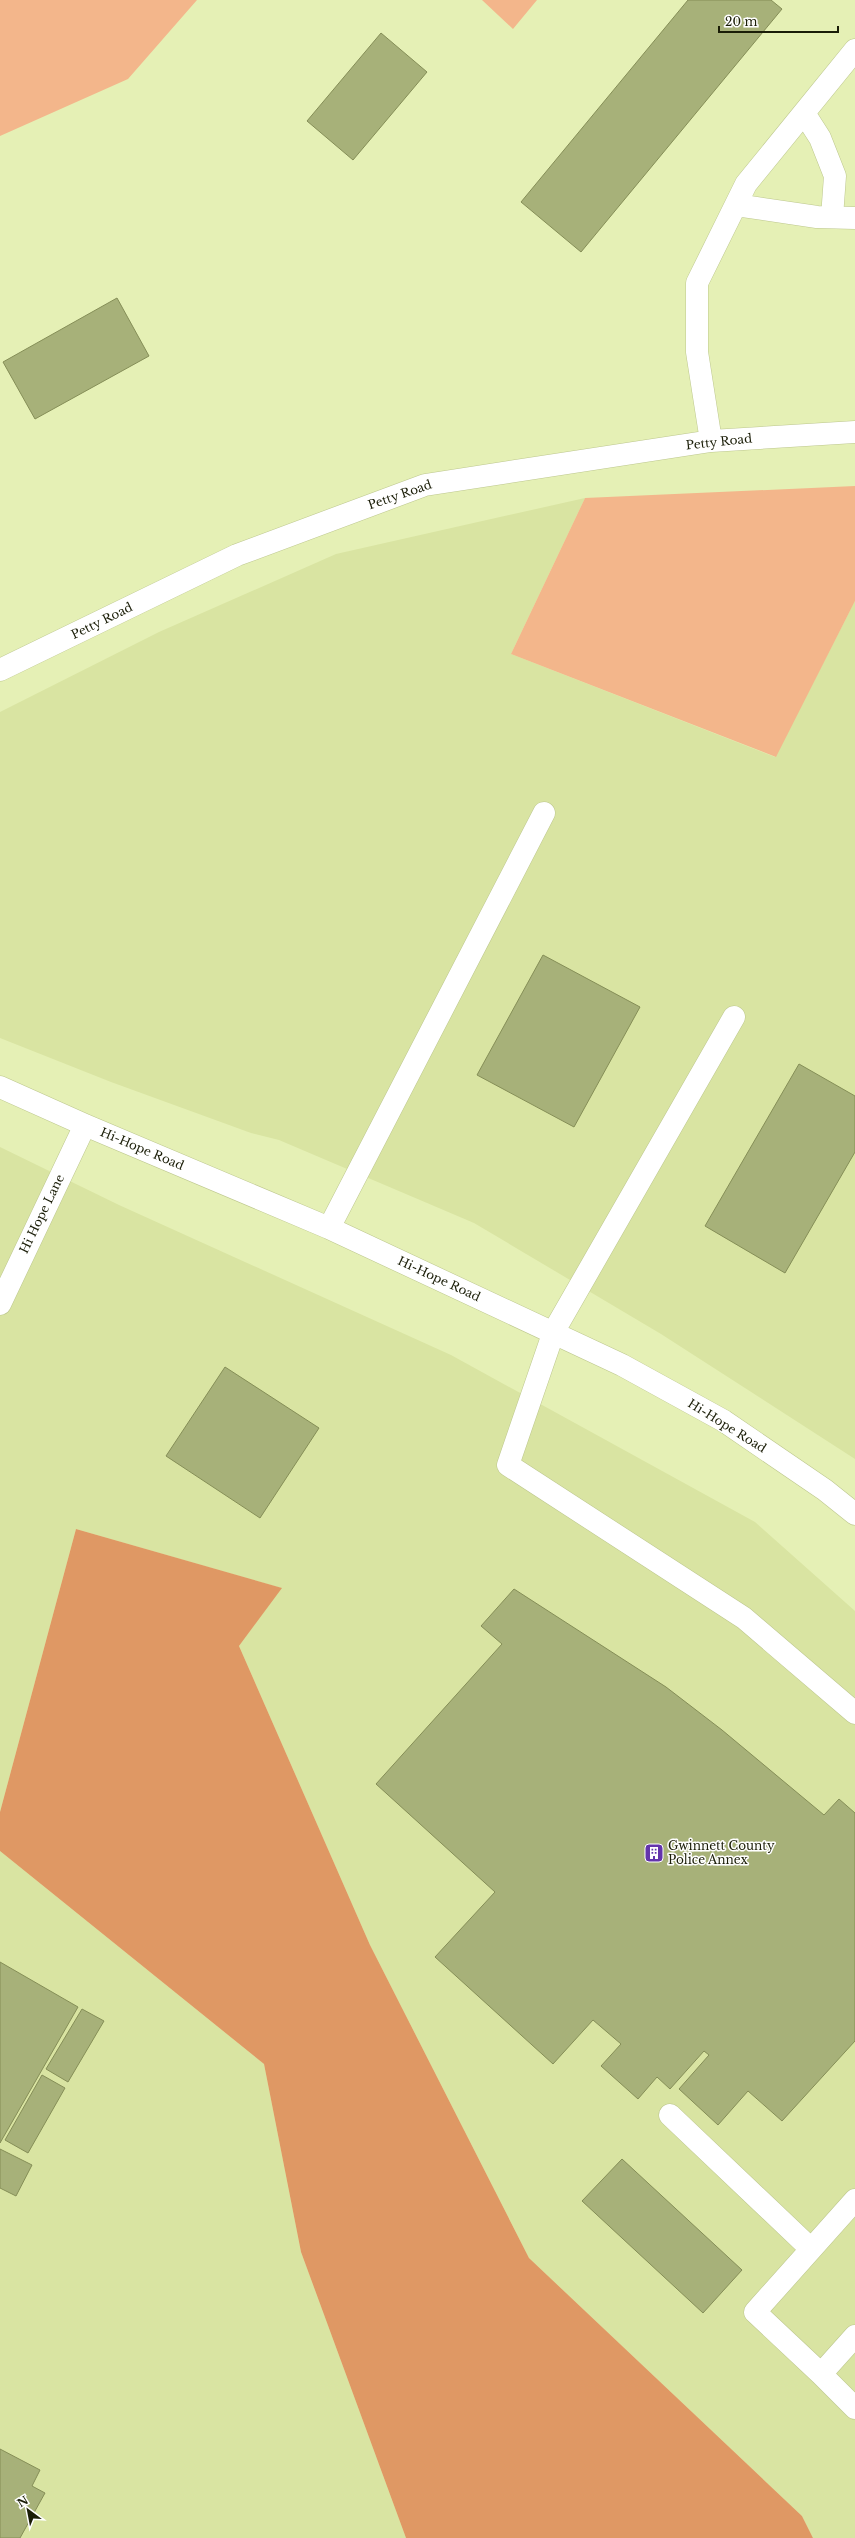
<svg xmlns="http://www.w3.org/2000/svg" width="855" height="2538" viewBox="0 0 855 2538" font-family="'Libre Baskerville',serif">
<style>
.built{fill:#d9e4a2}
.green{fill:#f3b68b}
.forest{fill:#df9864}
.building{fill:#a7b179;stroke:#858e57}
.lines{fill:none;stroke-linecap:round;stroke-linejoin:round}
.minor-casing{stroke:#bdc78e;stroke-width:23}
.minor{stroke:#fff;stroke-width:22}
.labels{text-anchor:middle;stroke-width:3;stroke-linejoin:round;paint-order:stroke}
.street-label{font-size:12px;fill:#1a1d07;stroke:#fff}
.poi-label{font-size:12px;fill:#1a1d07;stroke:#fff;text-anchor:start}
</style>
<rect width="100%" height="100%" fill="#e5f0b5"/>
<path class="built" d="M585 498 511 654 775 757 855 601V1459L661 1334 474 1223 279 1140 251 1133 111 1082 0 1038V712L159 632 336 554Z
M0 1147 119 1205 451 1355 755 1522 855 1611V2538H813L802 2516 529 2258 370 1945 239 1646 281 1588 76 1529 0 1812Z
M0 1851 264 2064 301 2252 406 2538H0Z"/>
<path class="green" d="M0 0H197L128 79 0 136Z
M482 0H537L513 29Z
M855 486V601L776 757 511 654 585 498Z"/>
<path class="forest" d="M76 1529 282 1588 239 1646 370 1945 529 2258 802 2516 813 2538H406L301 2252 264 2064 0 1851V1812Z"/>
<path class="building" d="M688 0H771L782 9 581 252 521 202Z
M381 33 427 72 353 160 307 121Z
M117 298 149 356 35 419 3 362Z
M543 955 640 1007 574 1127 477 1075Z
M799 1064 855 1096V1152L785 1273 705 1226Z
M225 1367 319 1428 260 1518 166 1456Z
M514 1589 666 1687 722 1730 824 1815 839 1799 855 1813V2041L782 2121 748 2091 718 2125 679 2089 709 2055 704 2051 670 2089 657 2077 638 2099 601 2066 621 2044 593 2020 553 2064 435 1957 495 1892 376 1784 502 1644 481 1626Z
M0 1962 78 2007 0 2143Z
M82 2009 104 2021 68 2082 46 2069Z
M42 2075 65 2088 28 2153 5 2140Z
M0 2149 32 2165 16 2196 0 2188Z
M622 2159 742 2270 703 2313 582 2201Z
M0 2449 40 2470 32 2486 45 2493 20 2538H0Z"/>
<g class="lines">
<defs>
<path id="minor" d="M804 113 820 138 835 176 832 217
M736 205 817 217 855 218
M711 441 697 352V283L746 184 855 50
M0 670 237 555 425 485 711 441 855 432
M734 1017 554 1331 508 1465 744 1618 855 1713
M0 1087 85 1125 329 1228 622 1365 724 1421 825 1490 855 1514
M329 1228 544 813
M0 1304 85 1125
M670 2115 811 2249
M855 2336 821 2374 855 2408
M821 2374 755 2312 855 2200"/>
</defs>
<use href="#minor" class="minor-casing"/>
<use href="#minor" class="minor"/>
</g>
<defs>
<symbol id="building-square" viewBox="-11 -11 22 22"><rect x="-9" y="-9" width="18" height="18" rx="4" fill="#6334ac" stroke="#fff"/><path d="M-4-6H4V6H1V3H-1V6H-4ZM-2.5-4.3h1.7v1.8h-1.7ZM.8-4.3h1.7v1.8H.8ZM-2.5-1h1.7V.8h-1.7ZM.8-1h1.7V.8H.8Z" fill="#fff"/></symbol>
</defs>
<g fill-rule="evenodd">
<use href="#building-square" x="643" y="1842" width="22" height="22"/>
</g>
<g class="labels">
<g class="street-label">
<text transform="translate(719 442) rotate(-6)" y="4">Petty Road</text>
<text transform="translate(400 495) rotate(-19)" y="4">Petty Road</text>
<text transform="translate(102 621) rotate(-26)" y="4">Petty Road</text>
<text transform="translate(142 1149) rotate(23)" y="4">Hi-Hope Road</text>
<text transform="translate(42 1214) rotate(-64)" y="4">Hi Hope Lane</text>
<text transform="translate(439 1279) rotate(25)" y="4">Hi-Hope Road</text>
<text transform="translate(727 1426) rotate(32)" y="4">Hi-Hope Road</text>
</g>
<g class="poi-label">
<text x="668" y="1850">Gwinnett County<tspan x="668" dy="14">Police Annex</tspan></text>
</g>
</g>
<g transform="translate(28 2510) rotate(328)" stroke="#ffffff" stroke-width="3" paint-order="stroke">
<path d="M0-3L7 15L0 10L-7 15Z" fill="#1a1d07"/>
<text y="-6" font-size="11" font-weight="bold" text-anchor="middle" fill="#1a1d07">N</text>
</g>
<path d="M719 26v6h119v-6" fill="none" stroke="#1a1d07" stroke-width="2"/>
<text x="725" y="26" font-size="12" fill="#1a1d07" stroke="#ffffff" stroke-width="3" paint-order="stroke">20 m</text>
</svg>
